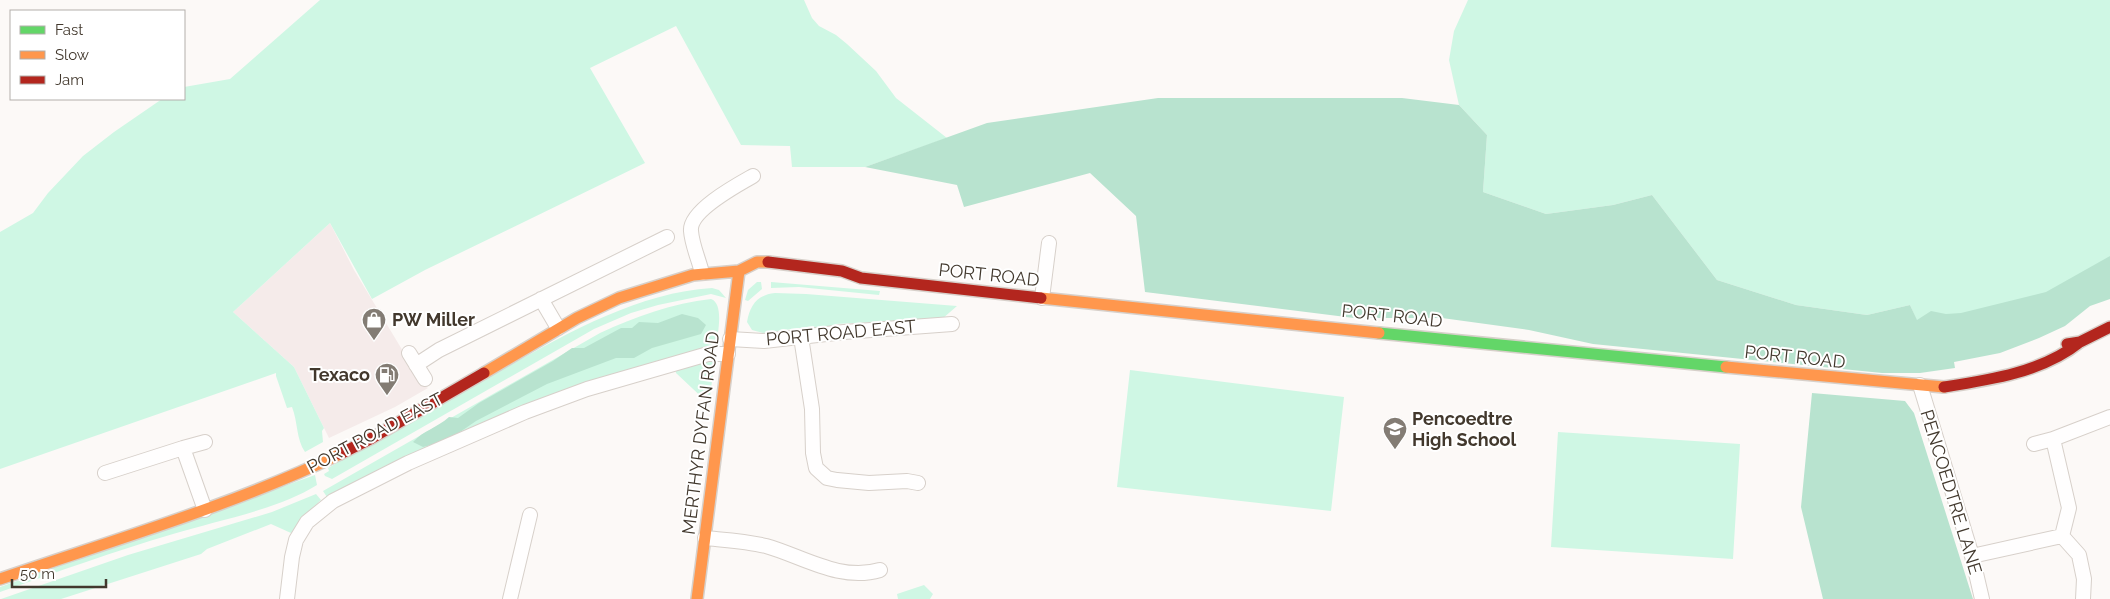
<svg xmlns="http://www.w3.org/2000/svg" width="2110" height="599" viewBox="0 0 2110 599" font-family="Raleway,sans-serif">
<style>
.commercial{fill:#f5ebea}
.green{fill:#cff7e4}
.forest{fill:#b8e3cf}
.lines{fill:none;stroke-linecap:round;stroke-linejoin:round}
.street-casing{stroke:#d7d0ca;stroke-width:16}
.fast-casing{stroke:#d7d0ca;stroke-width:14}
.slow-casing{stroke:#d7d0ca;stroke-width:14}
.jam-casing{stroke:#d7d0ca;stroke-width:14}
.street{stroke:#fffefe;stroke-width:14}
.fast{stroke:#63d668;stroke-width:11}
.slow{stroke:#ff974d;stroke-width:11}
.jam{stroke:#b3261e;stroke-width:11}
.labels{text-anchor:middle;stroke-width:4;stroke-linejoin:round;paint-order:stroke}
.street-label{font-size:18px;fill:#42382d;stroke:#fff}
.poi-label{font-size:18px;font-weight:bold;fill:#42382d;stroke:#fff;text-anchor:start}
</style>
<rect width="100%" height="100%" fill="#fcf9f7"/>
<path class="commercial" d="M330 223 354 270 424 386 428 388 395 407 329 438 294 367 233 312Z"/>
<path class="green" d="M320 0H804L812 18 819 26 836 35 847 44 876 71 896 98 947 138 865 167H792L790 146 741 145 676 26 590 68 645 163 425 270 372 299 330 223 233 312 294 367 324 428 322 431 323 442 305 452C296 439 298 422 292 407L287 408 276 376V373L0 469V232L33 213 48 193 83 156 114 132 162 99H184V87L230 79Z
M1468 0H2110V283L2058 317 1917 321 1910 305 1867 315 1796 305 1717 280 1652 195 1613 205 1546 214 1483 192 1487 135 1459 105 1449 60 1454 31Z
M757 282H761L762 289 748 301 745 300 748 290Z
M771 282 880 291 879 295 799 287 771 288Z
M712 288 719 290 726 298 711 294 658 305 631 313 594 329 332 479 325 476 324 474 329 471 328 468C380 439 432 410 484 380 552 342 631 293 712 288Z
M775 293 806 294 957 306 942 319 835 324 833 327 815 329 814 326 763 333 752 330 747 322C750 305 757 295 775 293Z
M711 299C725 304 717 336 716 348L392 465 327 497 323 491 600 333C635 317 673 303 711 299Z
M715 358 709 404 676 373 675 368Z
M1130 370 1344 397 1331 511 1117 487Z
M1558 432 1740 444 1733 559 1551 547Z
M315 475 317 485C277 510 218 520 173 534 115 551 57 572 0 592V587Z
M316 494 321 500 307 513 291 533 271 524 207 549 201 554 61 599H1L128 555 272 512Z
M924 585 933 594 930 599H898L897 594Z"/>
<path class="forest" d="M1158 98H1402L1459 105 1487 135 1483 192 1546 214 1613 205 1652 195 1717 280 1796 305 1867 315 1910 305 1917 320 1931 311 1946 314 1961 313 2046 292 2110 256V299L2090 306 2065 326 2039 338 2000 353 1954 362 1955 368 1920 373H1882L1593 344 1529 330 1442 318H1354L1145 292 1136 216 1090 173 964 207 957 185 865 167 987 123Z
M682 314 698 318 706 325 701 334 652 348 634 358H616L547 384 476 421 447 441 423 447 413 442C424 430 437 428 449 417L458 418 479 403 553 361 572 348H584L621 328H632L639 322 658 323Z
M1812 393 1905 401 1914 413 1973 599H1823L1801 507Z"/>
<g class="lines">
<defs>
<path id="street" d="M702 273C699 260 692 245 691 231 689 211 737 185 753 176
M1042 298 1049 243
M541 299 558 328
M801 337 812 409 813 453 816 468 827 478 837 480 869 483 907 481 918 483
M730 339 764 341 844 332 952 324
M409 353 425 379
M416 365 439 350 667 237
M1920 385 1972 556 1982 599
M2034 444 2053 439 2110 417
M183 448 205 442
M105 473 183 448 205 510
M2062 536 2079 555 2084 579 2083 599
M705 538C725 540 746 541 766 546 802 556 840 582 880 570
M1972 556 2062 536 2069 508 2053 439
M287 599 292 557 296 540 307 522 333 501 408 463 525 412 587 389 708 354H728
M510 599 530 515"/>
<path id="fast" d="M1379 333 1726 367"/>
<path id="slow" d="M1041 298 1379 333
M1726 367 1944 387
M484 373 577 318 619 298 693 275 739 271 757 262H768
M0 579C114 540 231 506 340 454
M697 599 739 271"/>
<path id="jam" d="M768 262 842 271 861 278 1041 298
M2067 344 2080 342 2110 327
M1944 387C1990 380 2043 372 2080 342
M340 454 372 438 484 373"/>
</defs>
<use href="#street" class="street-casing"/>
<use href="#fast" class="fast-casing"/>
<use href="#slow" class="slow-casing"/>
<use href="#jam" class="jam-casing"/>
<use href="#street" class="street"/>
<use href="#fast" class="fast"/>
<use href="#slow" class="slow"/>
<use href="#jam" class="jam"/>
</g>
<defs>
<symbol id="shop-pin" viewBox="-11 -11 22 30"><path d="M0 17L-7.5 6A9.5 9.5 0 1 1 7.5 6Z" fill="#837c74" stroke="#fff"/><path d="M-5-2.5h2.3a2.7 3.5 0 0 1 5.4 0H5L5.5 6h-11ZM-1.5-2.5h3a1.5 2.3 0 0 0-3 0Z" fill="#fff"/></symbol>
<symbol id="fuel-pin" viewBox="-11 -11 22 30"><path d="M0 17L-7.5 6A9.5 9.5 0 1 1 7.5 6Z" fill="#837c74" stroke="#fff"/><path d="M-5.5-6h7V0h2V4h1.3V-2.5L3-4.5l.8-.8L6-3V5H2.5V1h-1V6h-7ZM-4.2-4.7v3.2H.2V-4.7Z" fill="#fff"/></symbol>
<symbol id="school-pin" viewBox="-11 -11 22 30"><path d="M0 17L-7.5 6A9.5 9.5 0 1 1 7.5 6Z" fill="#837c74" stroke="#fff"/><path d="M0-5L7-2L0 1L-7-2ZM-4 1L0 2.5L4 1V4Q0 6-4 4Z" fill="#fff"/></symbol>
</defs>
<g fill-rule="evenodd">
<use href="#shop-pin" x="360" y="306" width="28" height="38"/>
<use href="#fuel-pin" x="373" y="361" width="28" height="38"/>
<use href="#school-pin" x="1381" y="415" width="28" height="38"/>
</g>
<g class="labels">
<g class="street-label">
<text transform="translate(989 275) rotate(6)" y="6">PORT ROAD</text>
<text transform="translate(1392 316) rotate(6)" y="6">PORT ROAD</text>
<text transform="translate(841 333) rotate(-5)" y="6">PORT ROAD EAST</text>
<text transform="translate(1795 357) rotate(6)" y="6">PORT ROAD</text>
<text transform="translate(375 433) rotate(-28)" y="6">PORT ROAD EAST</text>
<text transform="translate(701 433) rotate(-83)" y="6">MERTHYR DYFAN ROAD</text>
<text transform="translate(1951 492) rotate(73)" y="6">PENCOEDTRE LANE</text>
</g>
<g class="poi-label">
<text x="392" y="326">PW Miller</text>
<text x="370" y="381" text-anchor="end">Texaco</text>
<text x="1412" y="425">Pencoedtre<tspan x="1412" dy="21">High School</tspan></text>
</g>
</g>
<rect x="10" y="10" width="175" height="90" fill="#ffffff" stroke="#b3afab"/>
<rect x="20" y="26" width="25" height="8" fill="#63d668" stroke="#b3afab"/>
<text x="55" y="35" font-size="15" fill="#42382d">Fast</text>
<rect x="20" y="51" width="25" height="8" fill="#ff974d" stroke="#b3afab"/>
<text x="55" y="60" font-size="15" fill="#42382d">Slow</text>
<rect x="20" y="76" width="25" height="8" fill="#b3261e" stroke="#b3afab"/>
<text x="55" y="85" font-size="15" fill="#42382d">Jam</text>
<path d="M12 579v8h94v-8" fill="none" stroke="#42382d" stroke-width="2.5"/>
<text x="20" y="579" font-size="15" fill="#42382d" stroke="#ffffff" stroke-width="4" paint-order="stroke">50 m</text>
</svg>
